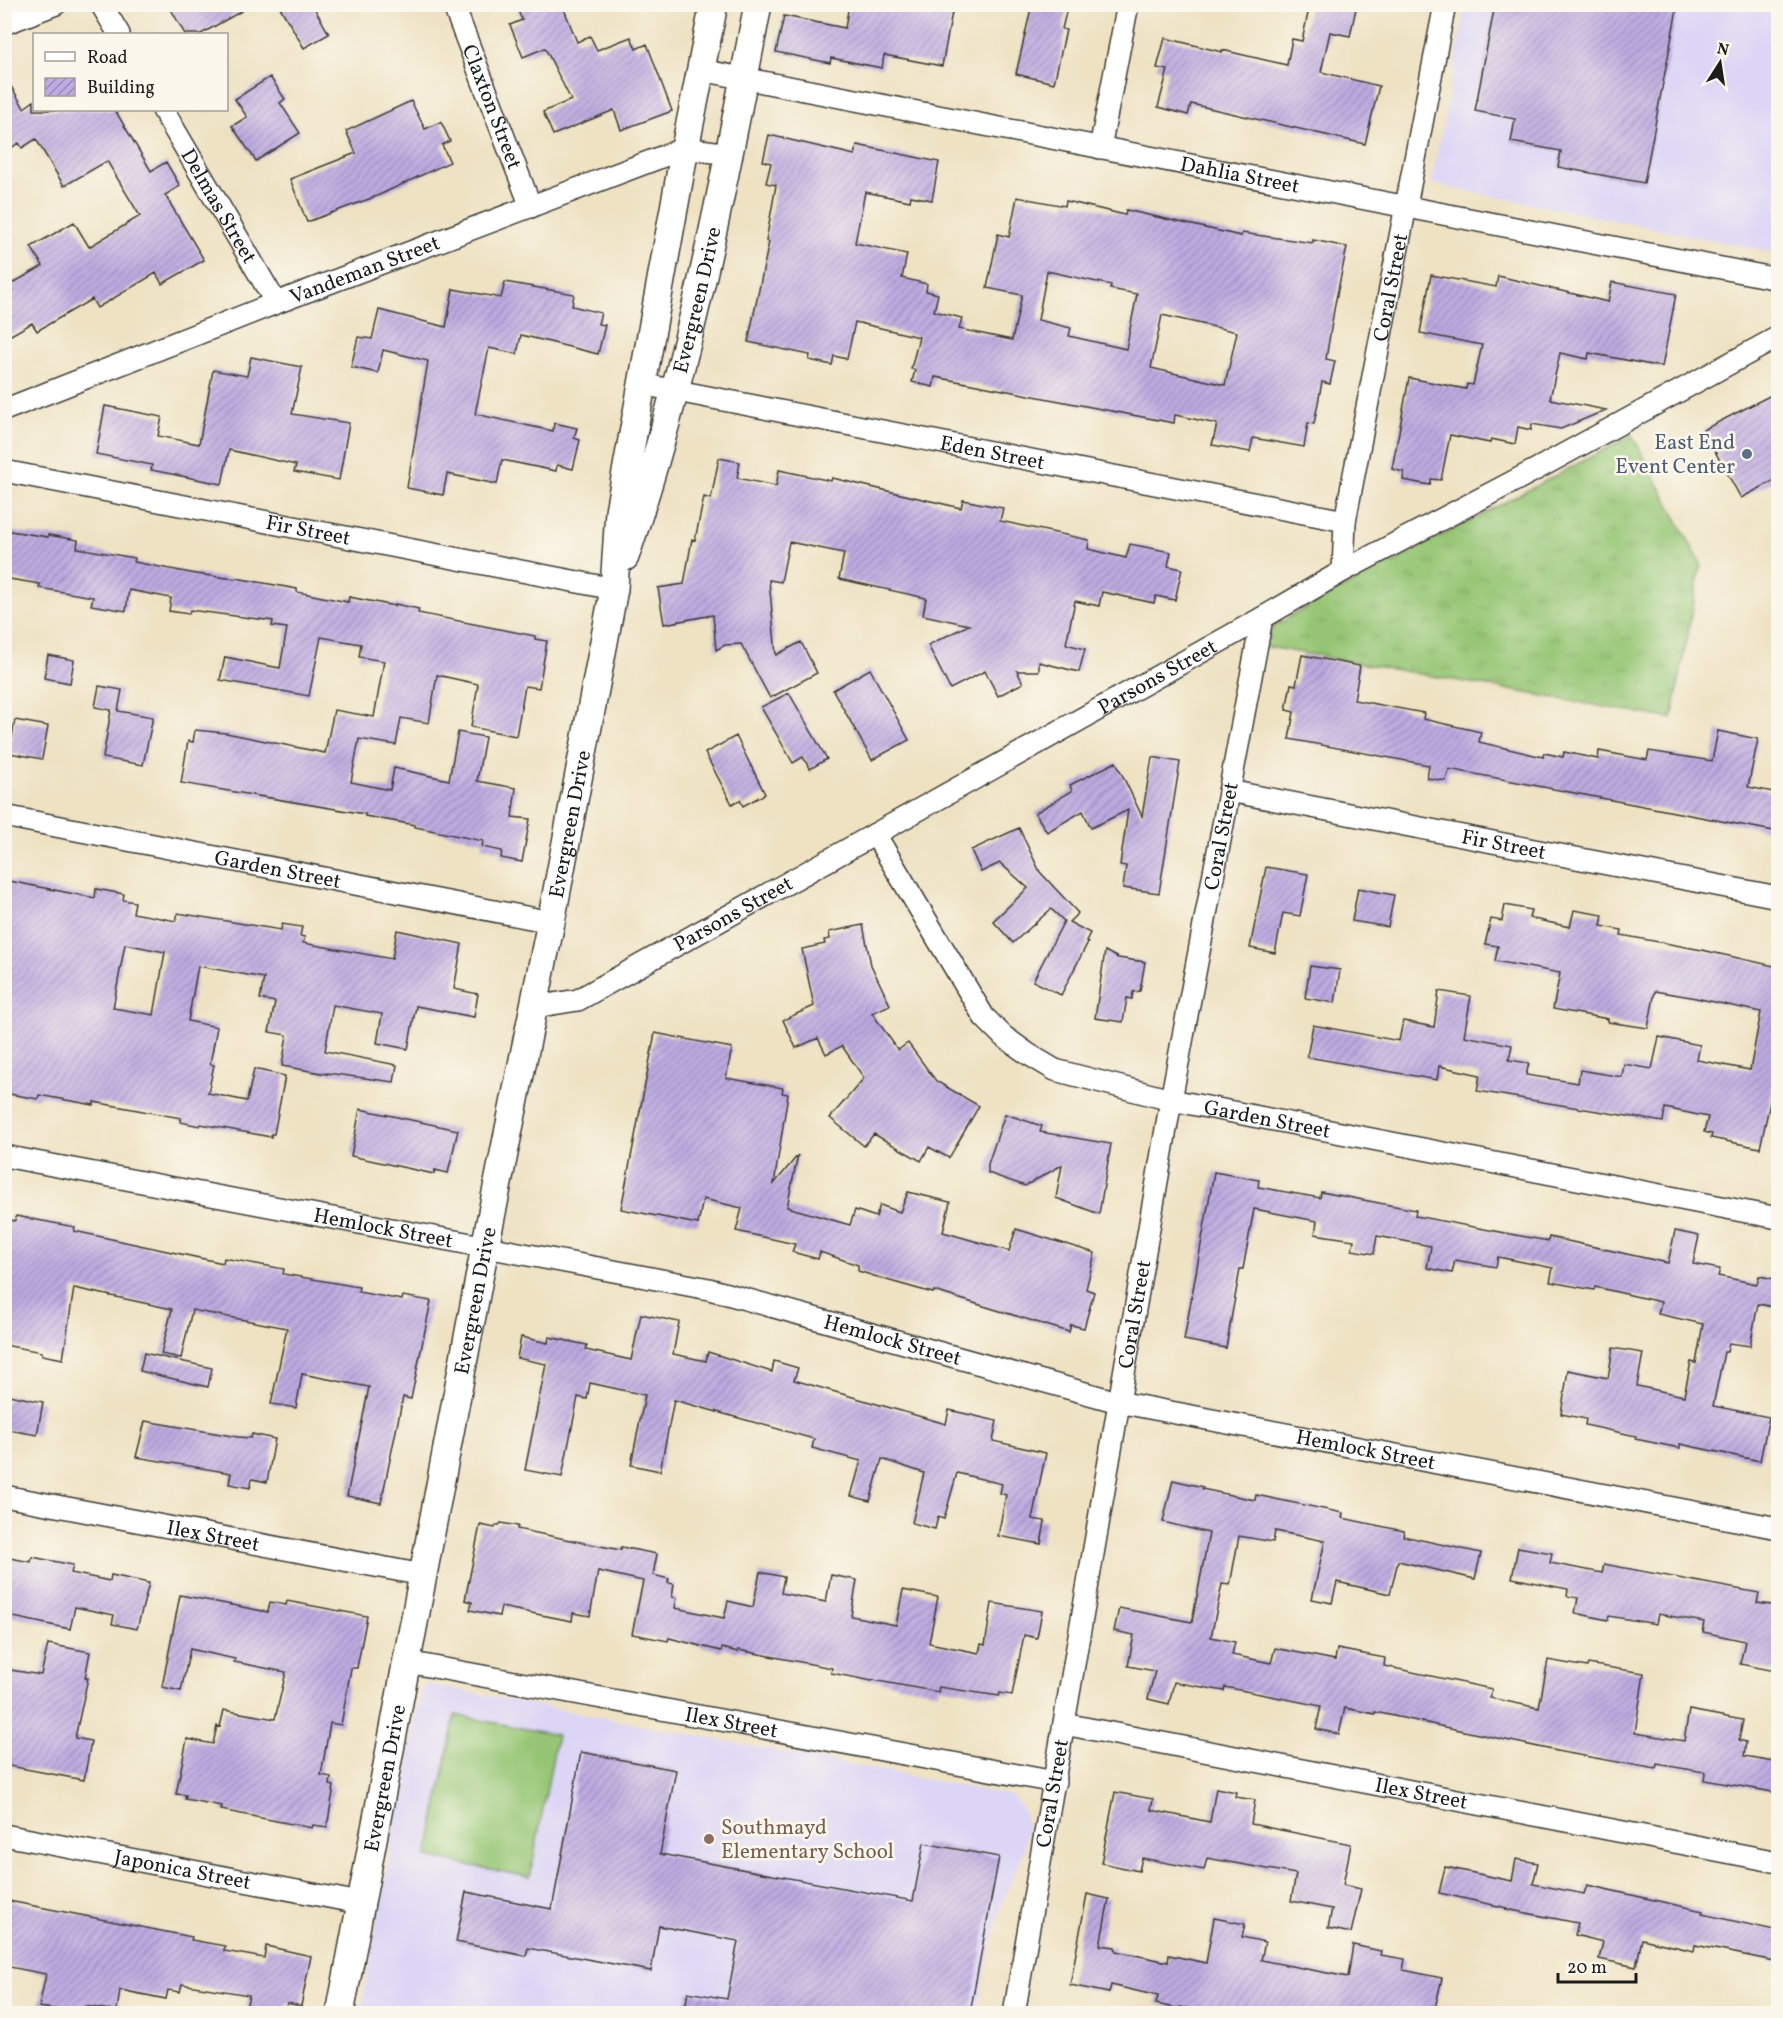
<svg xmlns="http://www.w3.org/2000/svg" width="1783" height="2018" viewBox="0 0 1783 2018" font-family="Vollkorn,serif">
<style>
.built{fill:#dcd5f6}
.grass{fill:url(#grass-tufts);stroke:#597148;stroke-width:1.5}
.garden{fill:#96c675;stroke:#597148;stroke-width:1.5}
.building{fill:url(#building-hatch);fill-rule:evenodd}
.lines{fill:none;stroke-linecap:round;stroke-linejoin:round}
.minor-casing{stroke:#3c3a35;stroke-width:24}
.tertiary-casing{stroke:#3c3a35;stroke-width:30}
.minor{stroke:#fff;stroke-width:21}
.tertiary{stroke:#fff;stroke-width:27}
.service-dot{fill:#5c6f8a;stroke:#fbf7ec;stroke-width:2}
.education-dot{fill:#8d6e63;stroke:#fbf7ec;stroke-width:2}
.labels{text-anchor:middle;stroke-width:5;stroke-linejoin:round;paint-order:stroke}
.street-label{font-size:21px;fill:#1c1c1c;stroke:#fbf7ec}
.service-label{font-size:21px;fill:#4e5e75;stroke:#fbf7ec;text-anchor:end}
.education-label{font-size:21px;fill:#785e54;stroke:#fbf7ec;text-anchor:start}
</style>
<defs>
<pattern id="grass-tufts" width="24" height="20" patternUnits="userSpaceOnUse" patternTransform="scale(1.5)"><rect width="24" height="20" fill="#96c675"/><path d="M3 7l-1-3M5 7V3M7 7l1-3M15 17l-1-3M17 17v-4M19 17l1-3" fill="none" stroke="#81aa65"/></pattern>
<pattern id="building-hatch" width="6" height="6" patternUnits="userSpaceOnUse" patternTransform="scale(1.5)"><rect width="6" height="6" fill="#bdabe1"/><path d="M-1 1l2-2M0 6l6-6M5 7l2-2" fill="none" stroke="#998ab6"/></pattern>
</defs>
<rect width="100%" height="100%" fill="#fbf7ec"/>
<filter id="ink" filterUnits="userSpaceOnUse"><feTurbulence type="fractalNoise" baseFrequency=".0167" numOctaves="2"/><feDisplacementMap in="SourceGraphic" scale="12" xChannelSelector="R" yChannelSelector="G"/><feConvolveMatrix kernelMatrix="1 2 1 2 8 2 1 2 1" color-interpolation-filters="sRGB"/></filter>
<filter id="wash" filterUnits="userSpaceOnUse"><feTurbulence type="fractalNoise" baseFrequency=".008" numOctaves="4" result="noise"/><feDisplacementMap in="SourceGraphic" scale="24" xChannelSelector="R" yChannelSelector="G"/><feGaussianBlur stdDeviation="1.35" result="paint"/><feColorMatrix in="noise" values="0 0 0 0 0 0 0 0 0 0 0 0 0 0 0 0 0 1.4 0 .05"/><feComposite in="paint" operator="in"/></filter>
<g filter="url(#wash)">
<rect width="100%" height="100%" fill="#eee2c3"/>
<path class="built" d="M1466 5H1778V253L1431 184Z
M425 1684 1012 1796 1022 1808 1027 1825 1023 1852 999 1912 976 2013 360 2014 417 1707Z"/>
<path class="grass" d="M1632 435 1701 564 1672 719 1263 646C1267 630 1282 621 1296 613Z"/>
<path class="garden" d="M455 1715 557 1735 530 1877 427 1857Z"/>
<g id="blocks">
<path class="building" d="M168 4H254L201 34H185Z
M278 4H312L329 34 304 48Z
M515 4H562L577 42 590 36 597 50 631 37 636 49 647 44 672 111 621 130 614 110 553 135 543 112 571 100 545 48 523 57 510 25 522 20Z
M849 4H940L953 7 942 66 884 55 882 68 831 58 830 63 776 52 784 16 845 28Z
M1032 4H1068L1062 29 1066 30 1054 83 1016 74Z
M1310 4H1357L1350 36 1330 32 1321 72 1379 86 1365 144 1191 104 1188 115 1158 107 1168 70 1157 68 1165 38 1222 52V50L1287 65 1292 39 1302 41Z
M1495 4H1678L1644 183 1558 167 1561 151 1511 142 1515 119 1475 111Z
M4 75 24 108 34 101V110H115L151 171 166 162 180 186 165 195 204 260 162 284 156 273 97 308 92 299 37 331 32 323 4 339V288L43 266 31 247 74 222 89 247 140 216 107 161 64 186 36 139 22 148 19 143 4 152Z
M270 77 285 99 280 103 300 133 256 161 232 126 247 117 235 99Z
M411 101 425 129 441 122 450 141 442 145 450 162 377 196 307 222 290 179 356 153 346 131Z
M769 135 855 155 857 145 939 162 932 200 911 196 910 201 865 192 855 243 907 254 902 278 927 284 926 291 938 294 934 311 962 318 959 329 1012 340 1022 295 987 288 998 234 1009 237 1017 197 1065 206 1066 201 1125 215 1126 210 1241 236 1242 233 1313 243V240L1347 247 1335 304 1326 359 1335 361 1330 384 1322 382 1314 424 1308 423 1304 447 1253 438 1250 452 1212 445 1217 424 1175 415 1174 423 935 377 933 387 912 382 915 370 911 369 919 337 855 322 847 359 834 356 832 365 809 360 810 355 748 342 769 242 766 241 776 185 766 183 771 163 763 161ZM1047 271 1111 285 1110 289 1137 294 1126 349 1069 336 1071 328 1038 320ZM1162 315 1237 332 1225 385 1151 368Z
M1431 275 1496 287 1498 276 1608 302 1612 282 1676 294 1662 367 1589 353 1588 359 1560 353 1550 399 1606 410 1561 429 1532 424 1531 430 1518 427 1515 444 1491 439 1490 443 1450 435 1441 480 1431 479 1430 485 1403 480 1404 472 1392 469 1409 378 1466 389 1467 384 1473 385 1482 345 1420 333Z
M505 282 574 294 572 306 601 313 598 324 605 325 598 354 521 335 517 354 489 348 475 414 553 431 554 423 577 428 574 438 580 440 573 469 557 465 556 471 502 460 497 484 447 474 443 495 407 488 428 361 383 350 378 373 351 367 358 337 372 339 379 310 446 327 453 289 501 298Z
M251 357 302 367 292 414 349 423 339 480 294 472 296 465 229 450 222 484 151 470 152 465 96 454 105 406 162 417 158 436 199 444 213 370 247 376Z
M1779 391V478L1741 498 1703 430Z
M719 458 740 462 737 478 776 486 779 470 831 481 832 478 961 508 963 500 1003 508 1000 521 1089 540 1088 549 1126 558 1130 544 1171 552 1168 566 1182 569 1175 600 1156 596 1154 603 1102 592 1099 606 1075 601 1066 644 1085 649 1079 672 1039 662V671H1017L1023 683 998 696 985 671 950 689 928 645 969 625 923 615 926 598 839 579 844 553 789 542 781 582 769 580 776 655 801 642 817 673 770 698 741 644 725 645 716 650 713 615 664 624 658 588 684 584 692 539 695 540 704 497 711 499Z
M4 530 48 537V535L78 540 77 548 135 558 134 562 196 574 235 579 236 578 297 589V592L348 602 349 597 395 606V604L419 609 418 613 535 636V639L547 641 539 688 525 686 516 736 471 727 478 684 437 675 429 723 401 718 396 745 359 739 351 782 390 790 394 768 449 780 458 732 485 737 477 781 516 788 512 817 530 819 522 862 501 858 502 851 482 847 483 841 415 827V825L365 816V814L181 783 188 741 193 742 195 730 226 733 325 753 334 710 374 717 384 661 359 657 361 644 321 637 309 696 220 680 225 657 280 668 287 628 272 626 273 621 190 610 189 614 169 611 171 598 129 590 126 611 91 605 93 597 39 588 40 584 4 578Z
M48 655 74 660 70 683 44 678Z
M1302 655 1360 666 1354 700 1424 713 1423 719 1481 732 1479 742 1543 757 1544 753 1563 757 1564 752 1598 759 1599 751 1647 760 1649 751 1712 761 1718 731 1758 739 1748 787 1779 793V832L1449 769 1446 781 1427 778 1429 765 1289 739 1294 712 1286 710 1291 684 1296 685Z
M870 669 909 740 872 760 833 690Z
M99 686 122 690 118 711 153 717 143 765 103 758 111 710 95 707Z
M789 693 827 759 810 769 803 757 793 763 761 707Z
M15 720 48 726 42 759 9 753Z
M736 736 765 794 743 806 740 800 732 804 705 753Z
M1152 757 1180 762 1159 893 1123 888 1126 866 1120 865 1128 810 1091 828 1083 811 1047 832 1035 813 1072 791 1070 785 1116 762 1142 816Z
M1019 828 1040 872 1078 913 1069 922 1090 933 1086 941 1088 942 1061 995 1033 981 1064 921 1051 909 1013 943 993 921 1028 888 1000 863 981 872 971 850Z
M1266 867 1308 874 1300 916 1283 913 1275 953 1250 948Z
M4 880 95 898 96 889 124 894 123 900 135 902 133 913 176 921 178 913 281 930 282 924 302 927 300 936 305 937 303 943 392 959 397 930 462 944 454 989 478 994 474 1017 416 1006 408 1049 377 1043 382 1014 333 1005 325 1051 397 1065 394 1082 327 1073V1074L282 1066 287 1035 269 1032 275 1002 260 999 264 978 198 966 188 1021 217 1027 210 1064 214 1065 208 1093 247 1101 254 1069 285 1076 274 1134H271V1137L201 1124 200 1126 180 1122 181 1118 94 1102V1105L39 1095 38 1099 4 1093V1047L10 1013 4 1012ZM125 944 165 952 154 1015 113 1008Z
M1358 888 1394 895 1388 927 1352 921Z
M1505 905 1531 910 1529 918 1570 927 1574 910 1603 915 1601 926 1622 930 1621 935 1702 950 1779 967V1061L1760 1148 1711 1138 1712 1134 1704 1132 1708 1117 1665 1108 1663 1122 1477 1091 1480 1075 1439 1066 1437 1080 1307 1057 1313 1025 1399 1041 1403 1021 1434 1027 1439 991 1471 996 1464 1036 1512 1045 1509 1060 1529 1063 1526 1075 1578 1083 1580 1070 1622 1077 1624 1064 1652 1069 1659 1037 1700 1045 1697 1060 1750 1070 1761 1012 1691 997 1655 991 1648 1028 1608 1022V1019L1553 1009 1560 973 1495 961 1498 946 1485 944 1491 919 1502 921Z
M863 925 871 965 890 1005 872 1013 898 1050 908 1043 936 1081 979 1106 949 1158 929 1147 921 1161 874 1134 864 1146 830 1118 864 1078 842 1046 826 1054 818 1038 796 1048 783 1020 814 1006 802 949 825 944 824 940 830 939 829 932Z
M1105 951 1118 958 1145 962 1140 991 1133 992 1132 999 1127 998 1123 1022 1095 1018Z
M1310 966 1340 970 1335 1003 1305 998Z
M655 1033 732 1048 726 1078 783 1088 782 1093 788 1094 774 1184 798 1155 787 1207 850 1225 855 1210 876 1217 880 1205 900 1212 908 1192 950 1202 943 1232 1009 1251 1016 1229 1095 1253 1086 1289 1094 1292 1084 1328 1071 1325 1069 1332 934 1291 933 1293 890 1281 858 1271V1265L820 1252 818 1259 792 1252 795 1244 736 1231 742 1208 703 1199 698 1224 621 1209Z
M360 1109 458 1130 448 1173 435 1170 434 1174 351 1156Z
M1005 1114 1042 1126 1040 1132 1111 1144 1099 1214 1056 1198 1062 1165 1025 1186 988 1173V1164Z
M1214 1172 1259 1180 1258 1187 1320 1198 1321 1192 1416 1210 1415 1216 1548 1241 1549 1237 1668 1263 1675 1231 1699 1236 1693 1264 1720 1269 1718 1276 1757 1284 1759 1276 1779 1280V1308L1758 1304 1750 1346 1729 1343 1727 1352H1724L1713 1406 1769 1417 1760 1461 1680 1444V1448L1635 1439 1636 1436 1585 1425 1586 1419 1561 1414 1568 1370 1608 1378 1613 1348 1643 1353 1637 1386 1684 1396 1691 1362 1696 1363 1703 1324 1658 1314 1661 1302 1595 1287 1594 1290 1550 1282 1553 1268 1498 1257 1496 1267 1455 1260 1452 1273 1427 1268 1431 1246 1377 1236 1374 1254 1352 1250 1354 1240 1315 1234 1317 1221 1254 1209 1243 1269H1240L1226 1348 1184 1340Z
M16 1216 75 1227 74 1231 223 1263 224 1258 284 1269 283 1274 359 1287 358 1292 402 1300 403 1296 431 1301 411 1399 403 1397 381 1503 347 1496 369 1387 302 1374 296 1408 271 1404 287 1328 192 1310 181 1358 161 1354 172 1309 74 1288 63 1359 42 1355V1352L4 1345V1219L15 1221Z
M641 1314 679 1322 673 1354 706 1361 708 1352 772 1372 774 1361 798 1368 794 1380 946 1424 949 1410 997 1421 993 1441 1046 1453 1032 1519 1045 1521 1041 1544 998 1536 1006 1495 1000 1493 1002 1484 957 1473 944 1519 938 1517 935 1529 912 1523 924 1473 882 1459 870 1501 851 1496 861 1461 812 1448 814 1439 674 1400 660 1471 631 1465 645 1395 590 1383 587 1399 578 1397 562 1477 525 1470 546 1364 517 1358 521 1337 548 1343 549 1337 587 1345 586 1350 631 1360Z
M144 1353 212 1368 208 1387 140 1371Z
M9 1395 43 1402 37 1435 4 1429V1402L7 1403Z
M145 1421 238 1437 251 1438 252 1434 275 1439 267 1482 252 1479 250 1488 229 1484 231 1473 136 1457Z
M1173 1480 1203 1487 1202 1489 1255 1500 1256 1495 1343 1513 1342 1518 1404 1531 1403 1536 1481 1553 1475 1579 1398 1561 1390 1594 1337 1582 1332 1603 1312 1599 1325 1541 1275 1531 1273 1542 1239 1536 1230 1585 1222 1584 1211 1637 1235 1642 1232 1655 1271 1663 1275 1648 1335 1660 1337 1649 1385 1658 1384 1666 1492 1689 1490 1698 1539 1708 1548 1660 1587 1667 1588 1664 1644 1673 1635 1733 1684 1741 1689 1710 1743 1720 1739 1740 1746 1742 1744 1756 1779 1762V1793L1704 1780 1705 1772 1657 1764 1656 1769 1562 1752 1375 1712V1714L1345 1708 1339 1734 1316 1729 1321 1706 1225 1687 1224 1691 1174 1682 1169 1704 1148 1699 1155 1671 1128 1666 1134 1635 1114 1631 1119 1608 1192 1622 1209 1533 1163 1522Z
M501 1523 518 1526 517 1529 575 1541 621 1550V1547L657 1554 653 1575 669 1579 668 1583 674 1584 672 1597 677 1598 675 1608 724 1618 728 1601 753 1607 760 1572 784 1577 781 1593 826 1602 831 1575 857 1580 851 1616 896 1625 903 1590 938 1597 929 1643 979 1653 981 1644 985 1645 992 1603 1042 1611 1037 1638 1024 1635 1012 1695 1000 1693 999 1696 939 1687 938 1692 873 1680 872 1681 831 1673 832 1668 738 1650V1652L722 1648 721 1651 669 1638 668 1641 632 1634 643 1581 598 1571 590 1616 573 1613 572 1621 501 1607 499 1616 470 1610 472 1602 465 1600 480 1525 495 1528 496 1525H499Z
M1518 1547 1552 1553 1550 1563 1602 1573 1604 1564 1759 1593 1757 1603 1779 1606V1656L1775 1671 1740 1664 1745 1641 1703 1632 1705 1622 1658 1614 1656 1624 1609 1616 1608 1620 1575 1613 1578 1598 1567 1596 1568 1589 1512 1578Z
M4 1557 31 1562 32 1557 73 1565 71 1573 110 1581 111 1575 149 1583 137 1629 112 1624 114 1615 75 1607 70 1629 4 1615Z
M180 1595 268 1612 270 1602 286 1605 287 1601 367 1616 357 1668H351L341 1725 330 1723 321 1775 331 1777 330 1785 334 1786 327 1827 313 1825 312 1828 221 1810 222 1806 185 1799 186 1795 176 1794 187 1739 213 1744 217 1726 220 1727 224 1710 275 1719 286 1672 234 1662 235 1659 190 1649 181 1691 162 1687Z
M48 1644 90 1652 85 1678H88L75 1738 91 1741 84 1780 4 1765V1669L41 1675Z
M581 1752 676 1770 660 1854 913 1901 924 1843 999 1857 970 2013H684L688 1992 727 1999 738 1941 659 1926 651 1971 528 1948 526 1956 456 1942 466 1892 552 1909Z
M1216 1788 1236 1792 1235 1797 1255 1800 1251 1824 1351 1844 1343 1885 1361 1889 1351 1933 1328 1928 1332 1909 1291 1901 1296 1874 1207 1858 1204 1870 1142 1858 1139 1871 1101 1863 1115 1792 1153 1799 1151 1810 1210 1822Z
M1516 1859 1538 1863 1533 1884 1584 1894 1587 1885 1703 1911 1702 1914 1779 1931V1962L1695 1945 1694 1951 1642 1939 1636 1967 1599 1959 1603 1942 1575 1935 1578 1923 1506 1909 1507 1908 1439 1893 1445 1867 1512 1881Z
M1087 1894 1109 1899 1100 1945 1115 1947 1116 1951 1168 1962 1169 1955 1206 1963 1214 1918 1245 1924 1242 1937 1265 1942 1261 1960 1348 1977 1353 1945 1381 1951 1380 1955 1405 1959 1403 1970 1442 1978 1434 2013H1214L1180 2007V2009L1156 2004 1158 1996 1111 1985 1109 1993 1070 1985Z
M4 1900 192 1937 191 1940 225 1946 224 1951 264 1958 266 1946 311 1956 301 2006 287 2003 285 2013H245L249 1995 182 1984 180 1992 168 1990 166 1999 120 1990 117 2011 86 2006 85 2013H80L39 2007 46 1974 4 1966Z"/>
</g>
</g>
<g filter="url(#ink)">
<use href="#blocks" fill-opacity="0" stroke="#3c3a35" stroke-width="1.5"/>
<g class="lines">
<defs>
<g id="minor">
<path d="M101 4 119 34"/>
<path id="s1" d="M453 4 531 207"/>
<path d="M4 24 56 4"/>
<path id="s2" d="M701 70 1778 279"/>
<path id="s3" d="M163 110 276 303"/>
<path d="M1100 148 1128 4"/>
<path id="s4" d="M641 384 1345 521"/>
<path id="s5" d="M4 410 276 303 685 148 729 154"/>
<path id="s6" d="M4 471 614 589"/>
<path id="s7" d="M1343 571 1345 521 1445 4"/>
<path id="s8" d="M1229 791 1778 897"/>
<path id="s9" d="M4 816 551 922"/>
<path id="s10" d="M875 834 984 1017 1003 1036 1028 1054 1055 1070 1171 1100 1778 1218"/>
<path id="s11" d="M534 1007 578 1000 1262 618 1343 571 1535 470 1778 337"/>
<path id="s12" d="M4 1156 709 1289 1118 1402 1778 1528"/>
<path id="s13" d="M4 1496 423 1575"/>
<path id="s14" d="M407 1662 1055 1782"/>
<path id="s15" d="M1064 1724 1778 1862"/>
<path id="s16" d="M4 1835 360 1903"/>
<path id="s17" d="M1014 2014 1171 1100 1262 618"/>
</g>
<g id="tertiary">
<path id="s18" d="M625 557C686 377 723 191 758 4"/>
<path id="s19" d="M340 2014 485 1247 551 922 614 589 619 511 685 148 714 4"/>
</g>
</defs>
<use href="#minor" class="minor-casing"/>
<use href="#tertiary" class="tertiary-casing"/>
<use href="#minor" class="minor"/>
<use href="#tertiary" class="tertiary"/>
</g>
</g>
<circle class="service-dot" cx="1747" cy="454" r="6"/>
<circle class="education-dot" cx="709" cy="1839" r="6"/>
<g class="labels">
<g class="street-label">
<text dy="7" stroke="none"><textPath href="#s1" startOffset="110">Claxton Street</textPath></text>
<text dy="7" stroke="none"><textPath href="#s2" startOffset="549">Dahlia Street</textPath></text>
<text dy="7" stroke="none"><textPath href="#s3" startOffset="111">Delmas Street</textPath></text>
<text dy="7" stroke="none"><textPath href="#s5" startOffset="387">Vandeman Street</textPath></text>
<text dy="7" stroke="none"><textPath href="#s7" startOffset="288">Coral Street</textPath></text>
<text dy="7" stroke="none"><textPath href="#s18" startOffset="267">Evergreen Drive</textPath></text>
<text dy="7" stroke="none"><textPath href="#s4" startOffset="358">Eden Street</textPath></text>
<text dy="7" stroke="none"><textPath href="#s6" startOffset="310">Fir Street</textPath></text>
<text dy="7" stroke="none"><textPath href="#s11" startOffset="708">Parsons Street</textPath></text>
<text dy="7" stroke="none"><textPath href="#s19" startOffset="1212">Evergreen Drive</textPath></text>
<text dy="7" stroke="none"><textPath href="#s17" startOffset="1196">Coral Street</textPath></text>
<text dy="7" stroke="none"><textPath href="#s8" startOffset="280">Fir Street</textPath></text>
<text dy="7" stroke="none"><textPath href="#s9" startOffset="279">Garden Street</textPath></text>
<text dy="7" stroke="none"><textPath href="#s11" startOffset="222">Parsons Street</textPath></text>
<text dy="7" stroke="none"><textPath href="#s10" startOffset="520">Garden Street</textPath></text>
<text dy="7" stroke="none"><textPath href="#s12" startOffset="386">Hemlock Street</textPath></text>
<text dy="7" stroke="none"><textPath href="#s19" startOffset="726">Evergreen Drive</textPath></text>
<text dy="7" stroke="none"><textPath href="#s17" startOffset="710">Coral Street</textPath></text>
<text dy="7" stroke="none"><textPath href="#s12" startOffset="908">Hemlock Street</textPath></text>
<text dy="7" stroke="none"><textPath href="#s12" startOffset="1394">Hemlock Street</textPath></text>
<text dy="7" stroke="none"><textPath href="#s13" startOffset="213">Ilex Street</textPath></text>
<text dy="7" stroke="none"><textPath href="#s14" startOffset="330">Ilex Street</textPath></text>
<text dy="7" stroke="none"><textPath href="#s19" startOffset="240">Evergreen Drive</textPath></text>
<text dy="7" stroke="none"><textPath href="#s15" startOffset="364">Ilex Street</textPath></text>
<text dy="7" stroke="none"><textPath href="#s17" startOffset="224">Coral Street</textPath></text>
<text dy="7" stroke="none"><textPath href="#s16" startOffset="182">Japonica Street</textPath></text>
</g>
<g class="service-label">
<text x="1735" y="449">East End<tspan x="1735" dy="24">Event Center</tspan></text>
</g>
<g class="education-label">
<text x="721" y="1834">Southmayd<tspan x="721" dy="24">Elementary School</tspan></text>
</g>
</g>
<rect width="1783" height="2018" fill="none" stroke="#fbf7ec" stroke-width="24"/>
<rect x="33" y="33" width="195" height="78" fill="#fbf7ec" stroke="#a29f99" stroke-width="1.5"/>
<rect x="45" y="52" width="30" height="9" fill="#ffffff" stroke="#a29f99" stroke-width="1.5"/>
<text x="87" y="63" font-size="18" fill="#1c1c1c">Road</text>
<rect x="45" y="78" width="30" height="18" fill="url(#building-hatch)" stroke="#a29f99" stroke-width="1.5"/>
<text x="87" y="93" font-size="18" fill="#1c1c1c">Building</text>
<g transform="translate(1720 63) rotate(12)" stroke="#fbf7ec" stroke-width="4.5" paint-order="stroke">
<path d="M0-4.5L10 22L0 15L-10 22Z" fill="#1c1c1c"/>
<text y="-9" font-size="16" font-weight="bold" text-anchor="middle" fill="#1c1c1c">N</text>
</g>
<path d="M1558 1973v9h78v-9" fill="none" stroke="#1c1c1c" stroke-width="3"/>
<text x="1567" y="1973" font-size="18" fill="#1c1c1c" stroke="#fbf7ec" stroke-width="4.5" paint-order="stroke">20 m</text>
</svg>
